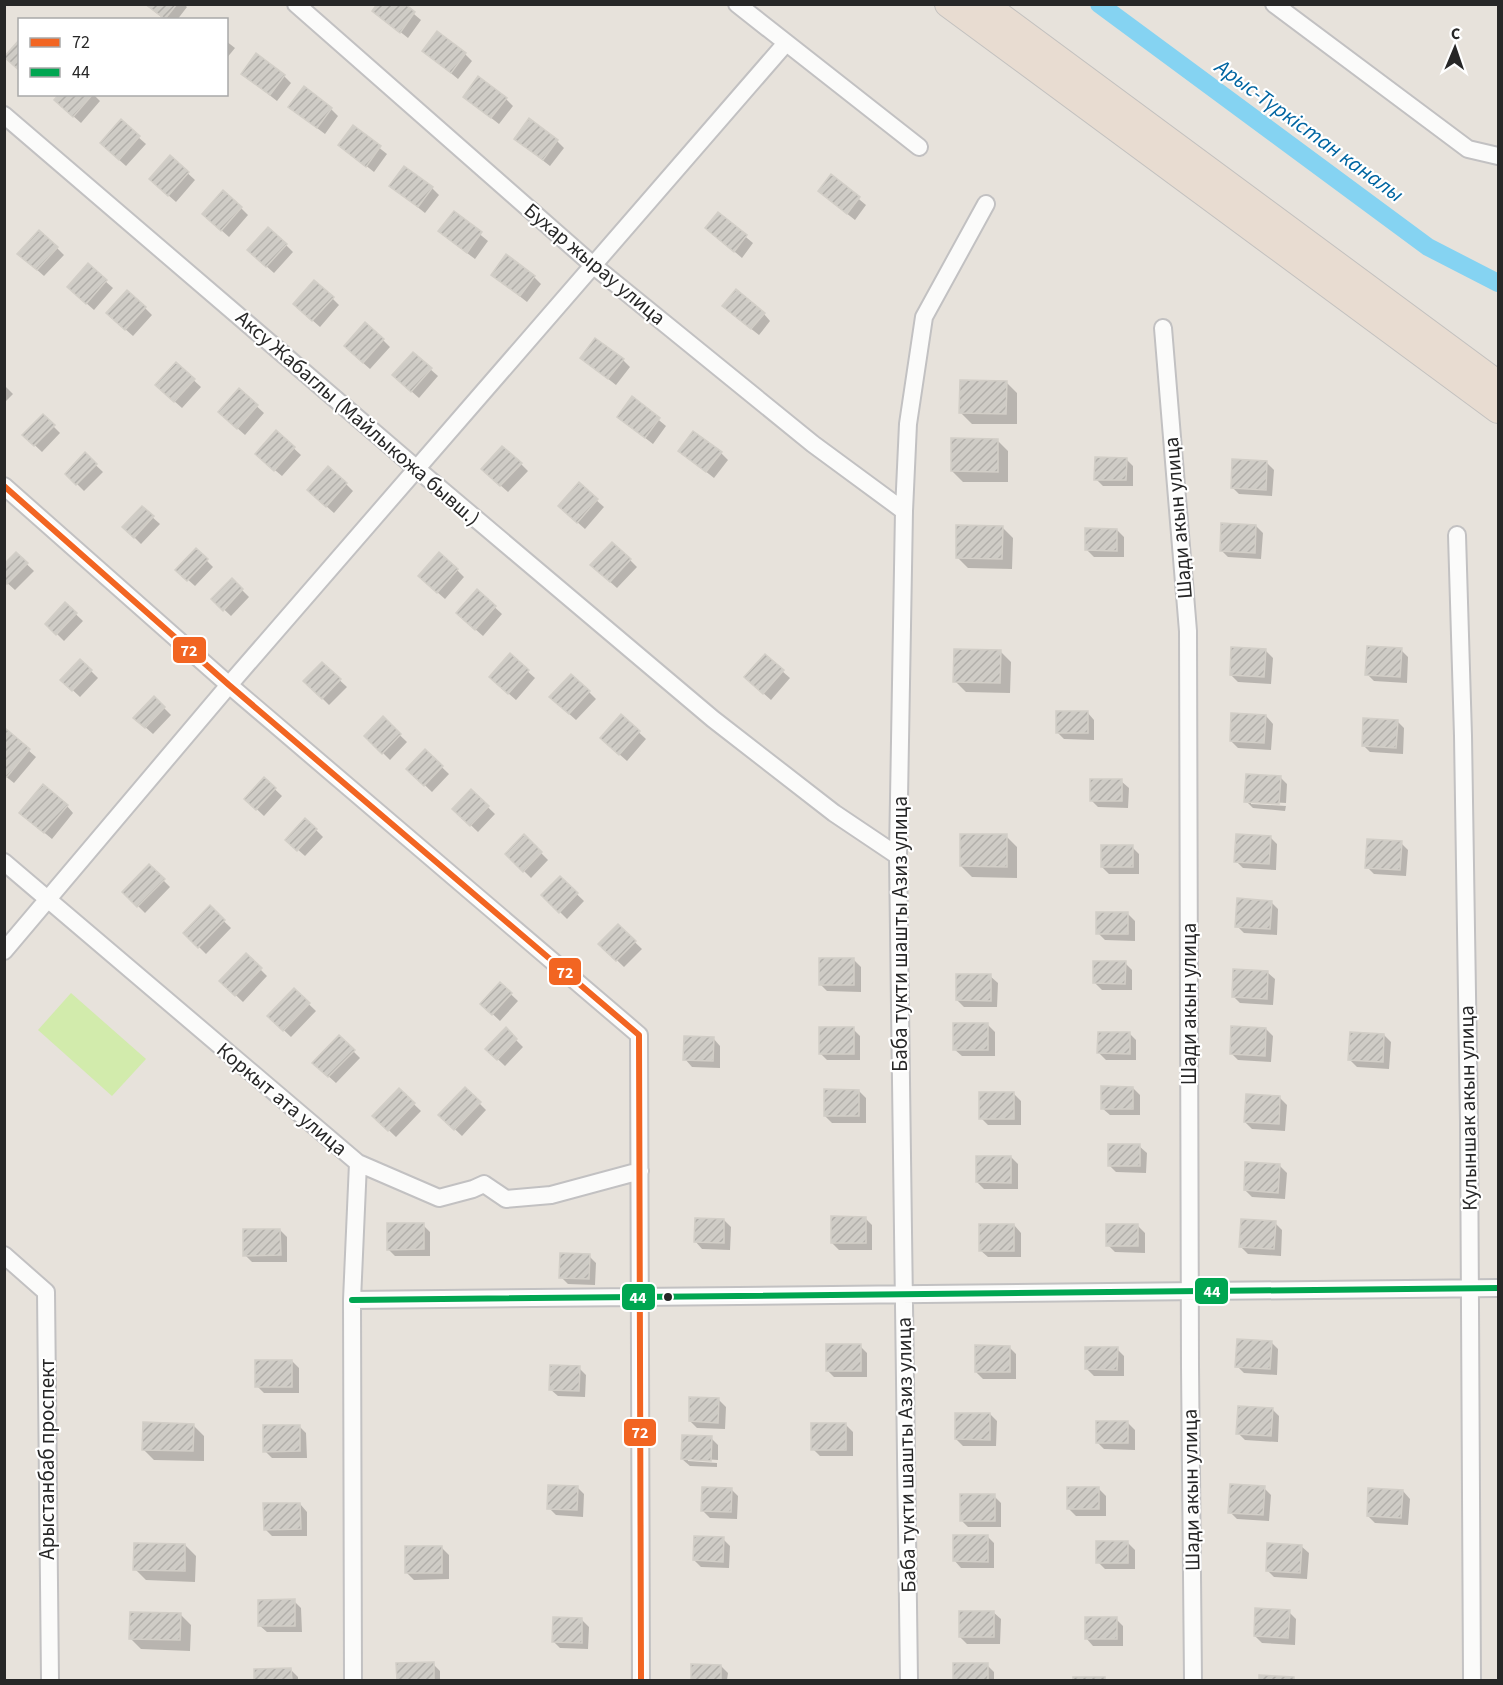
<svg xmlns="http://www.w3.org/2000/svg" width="1503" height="1685" viewBox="0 0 1503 1685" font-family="'Source Sans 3',sans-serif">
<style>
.pitch{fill:#d2ebac}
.shadow{fill:#0003}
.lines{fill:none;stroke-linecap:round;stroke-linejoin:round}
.canal{stroke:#85d3f2;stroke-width:18}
.building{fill:url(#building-hatch);stroke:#d2cec7;stroke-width:1.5}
.minor-casing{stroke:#c2c1c2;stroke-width:20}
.highway-casing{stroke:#c3c1bf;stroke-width:28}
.minor{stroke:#fbfbfa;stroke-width:16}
.highway{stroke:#e8dcd1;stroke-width:26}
.bus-1-casing{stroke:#fff;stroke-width:10}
.bus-2-casing{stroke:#fff;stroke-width:10}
.bus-1{stroke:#f26522;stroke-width:6}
.bus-2{stroke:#00a651;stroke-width:6}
.bus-dot{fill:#272727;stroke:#fff;stroke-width:2}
.labels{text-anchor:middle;stroke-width:4.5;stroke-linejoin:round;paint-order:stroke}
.street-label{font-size:21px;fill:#272727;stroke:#fff}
.water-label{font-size:22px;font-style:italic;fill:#0065a1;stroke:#fff}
.line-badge{stroke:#fff;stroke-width:2}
.badge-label{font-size:16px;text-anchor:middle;font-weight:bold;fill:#fff}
</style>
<defs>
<pattern id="building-hatch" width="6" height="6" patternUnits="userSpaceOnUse" patternTransform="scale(1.5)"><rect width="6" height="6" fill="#cfccc6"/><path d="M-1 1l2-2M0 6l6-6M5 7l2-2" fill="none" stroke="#b2afaa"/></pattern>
</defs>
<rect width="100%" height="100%" fill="#e7e2db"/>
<path class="pitch" d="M71 993 146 1059 112 1096 38 1030Z"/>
<path class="shadow" d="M145 4H184L187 7 177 20H165Z
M402 4 421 20 408 38 374 11Z
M226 41 235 48 226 59Z
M424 51 465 54 472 61 458 79Z
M284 76 291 83 277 101 250 80Z
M61 94H93L100 101 81 123 63 107Z
M506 99 513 106 499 124 472 103Z
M331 109 338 116 325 134 297 113Z
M121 122 146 144 126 166 108 150Z
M353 127 387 154 374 172 340 145Z
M557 141 564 148 550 166 523 145Z
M170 157 195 180 176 202 158 186Z
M831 176 866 205 855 220 827 198Z
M391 186 432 188 439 195 425 213Z
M241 208 248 215 229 237 211 221Z
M454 213 488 241 475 259 447 238Z
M718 214 753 243 742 258 707 228Z
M286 245 293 252 274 273 256 257Z
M57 248 64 255 44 276 26 260Z
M88 266 113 288 94 310 76 294Z
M493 275 534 277 541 284 527 302Z
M332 298 339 305 320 327 302 311Z
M145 308 152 315 133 336 115 320Z
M731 313 764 314 770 321 759 335Z
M383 340 390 347 370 369 352 353Z
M413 354 438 376 419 398 401 382Z
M623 360 630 367 616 385 589 364Z
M176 364 201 387 182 408 164 392Z
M1006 382 1017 393V424H972L961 413Z
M4 385 13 394 4 403Z
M239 390 264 413 245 435 227 419Z
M632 398 666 426 653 444 626 423Z
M43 416 60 433 42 452 24 435Z
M276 432 301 455 282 476 264 461Z
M997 440 1008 451V482H963L952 471Z
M680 451 721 453 728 460 714 478Z
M85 455 103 472 84 491 67 474Z
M1126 459 1133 466V486H1103L1096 479Z
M1267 463 1274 470 1272 496 1239 494 1232 487Z
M521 464 528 471 508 492 490 476Z
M346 484 353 491 334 513 316 497Z
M579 485 604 507 585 529 567 513Z
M142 508 160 524 141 544 124 527Z
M1256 526 1263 533 1261 559 1228 557 1221 550Z
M1002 527 1013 538 1012 569 968 568 957 557Z
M1117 530 1124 537V557H1094L1087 550Z
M196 550 213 567 195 586 177 570Z
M16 554 34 571 15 590 4 580Z
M630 560 637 567 617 588 599 572Z
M457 570 464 577 445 599 427 583Z
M232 580 249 597 231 616 213 599Z
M477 591 502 614 483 636 465 620Z
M65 604 83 621 64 641 47 624Z
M1401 650 1408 657 1407 683 1374 681 1367 674Z
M1000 651 1011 662 1010 693 966 692 955 681Z
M1266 651 1273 658 1271 684 1238 682 1231 675Z
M510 656 535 678 516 700 498 684Z
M765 656 790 678 771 700 753 684Z
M81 661 98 678 80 697 62 680Z
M322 664 347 687 329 705 305 681Z
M589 692 596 699 576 720 558 704Z
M154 698 171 715 153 734 135 718Z
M1087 712 1094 720V740L1064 739 1057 732Z
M621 716 646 739 627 761 609 745Z
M1266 716 1273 724 1271 750 1238 748 1231 741Z
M383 719 407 742 390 760 366 736Z
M1397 721 1404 728 1403 754 1370 752 1363 745Z
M5 730 36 757 14 783 4 775Z
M425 751 449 774 432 792 408 769Z
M1280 777 1287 784 1286 803 1251 801V804L1286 806 1285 811 1253 808 1246 801Z
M264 779 282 796 264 816 246 799Z
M1121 781 1129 788 1128 808 1098 807 1091 800Z
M471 791 495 814 478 832 454 809Z
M67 806 73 813 52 839 28 819Z
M306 820 323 837 305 856 287 840Z
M524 836 548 860 531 878 507 854Z
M1006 836 1017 847V878L972 877 961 866Z
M1270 837 1277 844 1276 870 1243 868 1236 861Z
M1401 843 1408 850 1406 876 1374 874 1367 867Z
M1132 847 1139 854V874H1109L1102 867Z
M149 866 170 887 145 913 124 892Z
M560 878 584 901 567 919 543 895Z
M1271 902 1278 909 1277 935 1244 933 1237 926Z
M210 908 231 928 206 954 185 933Z
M1128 914 1135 921V941L1105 940 1098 933Z
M618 926 642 949 624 967 600 944Z
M246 955 267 976 243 1002 221 981Z
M854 960 861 967V992L827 991 820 984Z
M1125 963 1132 970V990H1102L1095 983Z
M1267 972 1275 979 1273 1005 1240 1003 1233 996Z
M990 976 998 983 997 1007H964L957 1000Z
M500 984 518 1001 500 1021 482 1004Z
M294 990 316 1011 291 1037 269 1016Z
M988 1025 995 1032V1056H962L954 1049Z
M853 1029 860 1036V1060H827L820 1053Z
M1266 1029 1273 1036 1271 1062 1238 1060 1231 1053Z
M506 1030 523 1047 505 1066 487 1049Z
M1129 1033 1136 1040V1060H1106L1099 1053Z
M1384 1035 1391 1042 1389 1069 1357 1067 1350 1060Z
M339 1037 360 1058 336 1083 314 1063Z
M713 1038 720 1046V1068L692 1067 685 1059Z
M1133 1088 1140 1095V1115H1110L1102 1108Z
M465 1089 486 1110 462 1136 440 1115Z
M399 1090 421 1111 396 1137 374 1116Z
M859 1091 866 1098V1123H832L825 1116Z
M1014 1094 1021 1101V1125H988L981 1118Z
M1280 1098 1287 1105 1285 1131 1252 1129 1245 1122Z
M1139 1146 1147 1153 1146 1173 1116 1172 1109 1165Z
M1011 1157 1018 1164V1189H984L977 1182Z
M1280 1166 1287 1173 1285 1199 1252 1197 1245 1190Z
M865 1218 872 1225V1250H839L832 1243Z
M724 1220 731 1227 730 1250 702 1249 695 1241Z
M1275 1223 1282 1230 1281 1256 1248 1254 1241 1247Z
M423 1225 430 1232V1256H395L388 1249Z
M1014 1225 1021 1233V1257H988L980 1250Z
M1138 1226 1145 1233V1253L1115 1252 1108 1245Z
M280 1230 287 1237V1262H252L245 1255Z
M589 1256 596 1263 595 1285 568 1284 561 1277Z
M1271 1342 1278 1349 1277 1375 1244 1373 1237 1366Z
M860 1346 867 1353V1377H834L827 1370Z
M1009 1347 1016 1354V1379H983L976 1372Z
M1117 1349 1124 1356V1376H1094L1087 1369Z
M292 1361 299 1368V1393H264L257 1386Z
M579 1368 586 1375 585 1397 558 1396 550 1389Z
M719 1400 726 1407 725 1429 697 1428 690 1421Z
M1272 1409 1279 1416 1278 1442 1245 1440 1238 1433Z
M990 1414 997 1421 996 1446H963L956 1439Z
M1128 1423 1135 1430V1450L1104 1449 1097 1442Z
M193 1425 204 1436V1461L154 1460 143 1449Z
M846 1425 853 1432V1456H820L813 1449Z
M299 1426 306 1433 307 1458H272L265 1451Z
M711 1438 718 1445V1460L688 1458V1461L717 1463V1467L690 1466 682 1459Z
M577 1487 584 1494 583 1517 556 1515 549 1508Z
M1264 1488 1271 1495 1269 1521 1237 1519 1230 1512Z
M731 1489 738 1496 737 1519 710 1518 703 1511Z
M1099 1489 1106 1496V1516H1076L1069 1509Z
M1403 1491 1410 1499 1408 1525 1375 1523 1368 1516Z
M994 1496 1001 1503V1527H968L961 1520Z
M300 1504 307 1512V1536H272L265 1529Z
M987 1536 994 1543V1568H961L954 1560Z
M723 1539 730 1546 729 1568 701 1567 694 1560Z
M1128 1543 1135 1550V1569H1105L1098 1562Z
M185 1545 196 1556 195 1582 146 1580 135 1569Z
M1301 1546 1309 1553 1307 1579 1274 1577 1267 1570Z
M442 1548 449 1555V1579L414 1580 407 1573Z
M294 1601 301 1608 302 1632H267L259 1625Z
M993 1612 1001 1619 1000 1644H967L960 1637Z
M1289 1612 1296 1619 1295 1645 1262 1643 1255 1636Z
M180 1614 191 1625 190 1651 141 1649 130 1638Z
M1116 1619 1123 1626V1646H1093L1086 1638Z
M582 1620 589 1627 588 1649 560 1648 553 1641Z
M398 1664H433L440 1671V1680H398Z
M954 1664 987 1665 994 1672V1680H954Z
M693 1665 721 1666 728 1673 727 1680H692Z
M256 1670H291L298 1677V1680H256Z"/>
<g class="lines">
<path class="canal" d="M1099 4 1428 247 1498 283"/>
</g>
<path class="building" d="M145 4H177L165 19Z
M377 4H405L415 12 400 33 372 11Z
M437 31 466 53 451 73 422 51Z
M20 39V71L4 57Z
M256 53 285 75 270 95 241 74Z
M478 76 507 98 491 118 463 97Z
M304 86 332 108 317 128 288 107Z
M59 94H93L73 117 54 100Z
M529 118 558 140 543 160 514 139Z
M121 119 140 136 119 160 100 143Z
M353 125 381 146 366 167 338 145Z
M170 155 189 172 168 196 149 179Z
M404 166 433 187 418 207 389 186Z
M831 174 860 197 847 214 818 191Z
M223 190 242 207 221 231 202 214Z
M454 211 482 232 467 253 438 231Z
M718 212 747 235 734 252 705 228Z
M268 227 287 244 266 267 247 250Z
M39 230 58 247 37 270 17 254Z
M506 254 535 276 520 296 491 275Z
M88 263 107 280 86 304 67 287Z
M314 280 334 297 312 321 293 304Z
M736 289 765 313 751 329 722 306Z
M127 290 146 307 125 330 106 313Z
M365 322 384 339 363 363 344 346Z
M595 338 624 359 608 379 580 358Z
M413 352 432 368 411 392 392 375Z
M176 362 195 379 174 402 155 385Z
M960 380 1007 381 1006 414 959 413Z
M239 388 258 405 237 429 218 412Z
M632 396 660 418 645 438 617 417Z
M43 414 55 425 34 446 22 435Z
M276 430 295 447 274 471 255 454Z
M693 431 722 452 706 472 678 451Z
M951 438 998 439V472L951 471Z
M502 446 522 463 500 486 481 469Z
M85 452 97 464 76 485 65 474Z
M1095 457 1127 458 1126 480H1094Z
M1232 459 1267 461 1266 490 1231 488Z
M328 466 347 483 326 507 307 490Z
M579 482 598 499 577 523 558 506Z
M142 506 154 516 134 538 122 527Z
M1221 523 1256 525 1255 553 1220 551Z
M956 525 1003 526 1002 559 956 558Z
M1085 528 1117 529V551L1085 550Z
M612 542 631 559 610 582 590 565Z
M196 548 208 559 187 581 175 570Z
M16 552 28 563 7 584 4 582V564Z
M439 552 458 569 437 593 418 576Z
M232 578 243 589 223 611 211 599Z
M477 589 496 606 475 630 456 613Z
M65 602 77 613 56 635 45 624Z
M1367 646 1402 648 1400 677 1365 675Z
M1231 647 1266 649 1264 677 1230 675Z
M954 649 1001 650 1000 683 953 682Z
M510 653 529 670 508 694 489 677Z
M765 654 784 670 763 694 744 677Z
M80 659 92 670 72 691 60 680Z
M322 662 341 679 322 699 303 681Z
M571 674 590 691 569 714 549 697Z
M154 696 165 707 145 728 133 718Z
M1056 711H1088V733H1056Z
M1231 713 1266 715 1264 743 1230 741Z
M621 714 640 731 619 755 600 738Z
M383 716 401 734 382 754 364 736Z
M1363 718 1398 720 1396 748 1362 746Z
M5 728 30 749 7 777 4 775Z
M425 749 443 766 424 786 406 769Z
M1246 774 1281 776 1279 804 1244 802Z
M264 777 276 788 256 810 244 799Z
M1090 779H1122V801H1090Z
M43 784 68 805 44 833 19 813Z
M471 789 489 806 470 826 452 809Z
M305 818 317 829 297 851 285 840Z
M524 834 542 852 523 872 505 854Z
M960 834H1007V867L960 866Z
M1236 834 1271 836 1269 864 1234 862Z
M1367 839 1402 841 1400 870 1365 868Z
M1101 845H1133V867H1101Z
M149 864 165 879 137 907 122 892Z
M560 876 578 893 559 913 541 895Z
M1237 898 1272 901 1270 929 1235 927Z
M210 905 225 920 198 948 183 933Z
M1096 912H1128V934H1096Z
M618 924 636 941 616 961 598 944Z
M246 953 262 968 235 996 219 981Z
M819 958H854V985H819Z
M1093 961H1126L1125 984 1093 983Z
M1233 969 1268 971 1267 999 1232 997Z
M956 974H991V1001L956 1000Z
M500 982 512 993 492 1015 480 1004Z
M294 988 310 1003 283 1031 267 1016Z
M953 1023H988V1050H953Z
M1231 1026 1266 1028 1265 1056 1230 1054Z
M506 1027 517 1039 497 1060 485 1049Z
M819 1027H854V1054H819Z
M1098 1032H1130V1054L1097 1053Z
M1350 1032 1384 1034 1383 1062 1348 1060Z
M339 1035 355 1050 328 1077 312 1063Z
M684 1036 714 1037 713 1061 683 1060Z
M1101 1086 1133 1087V1109H1101Z
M465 1087 481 1102 454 1130 438 1115Z
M399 1088 415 1103 388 1131 372 1116Z
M824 1089 859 1090V1116H824Z
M979 1092H1014V1119H979Z
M1246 1094 1280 1096 1279 1124 1244 1122Z
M1108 1144H1140V1166H1108Z
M976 1156H1011V1183L976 1182Z
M1245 1162 1280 1164 1278 1193 1244 1190Z
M831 1216 866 1217V1243H831Z
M695 1218 724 1219V1243L694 1242Z
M1241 1219 1276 1221 1274 1249 1239 1247Z
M387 1223H424V1249L387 1250Z
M979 1224H1014V1251H979Z
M1106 1224H1138V1246H1106Z
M243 1229H280L281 1255 243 1256Z
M560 1253 590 1254 589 1279 559 1278Z
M1237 1339 1272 1341 1270 1369 1235 1367Z
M826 1344H861V1371H826Z
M975 1345 1010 1346V1372H975Z
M1085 1347H1118L1117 1370 1085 1369Z
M255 1360H292V1387H255Z
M550 1365 580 1366 579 1391 549 1390Z
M689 1397 719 1398 718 1423 689 1421Z
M1238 1406 1273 1408 1271 1436 1236 1434Z
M955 1413H990V1440L955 1439Z
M1096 1421H1128V1443H1096Z
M143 1422 194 1424 193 1451 142 1450Z
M811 1423H846V1450H811Z
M263 1425H300V1451L263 1452Z
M682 1435 712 1436 711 1461 681 1459Z
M1230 1484 1265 1486 1263 1515 1228 1513Z
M548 1485 578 1486 577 1510 547 1509Z
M702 1487 732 1488 731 1512 701 1511Z
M1067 1487H1099V1509H1067Z
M1368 1488 1403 1490 1401 1518 1367 1516Z
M960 1494H995V1521H960Z
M263 1503H300L301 1529 264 1530Z
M953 1535H988V1562L953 1561Z
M694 1536 724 1537 723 1562 693 1560Z
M1096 1541H1128V1563H1096Z
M134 1543 185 1544V1571L133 1570Z
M1267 1543 1302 1545 1300 1573 1266 1571Z
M405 1546H442V1573H405Z
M295 1599V1626H258V1600Z
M1255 1608 1290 1610 1288 1638 1254 1636Z
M959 1611H994V1637H959Z
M130 1612 181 1613 180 1640 129 1639Z
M553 1617 582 1618V1643L552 1642Z
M1085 1617H1117V1639H1085Z
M434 1662V1680H397L396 1663Z
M953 1663H988V1680H953Z
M691 1664 721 1665V1680H691Z
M291 1668 292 1680H254V1669Z
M1259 1675 1294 1677V1680H1259Z
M1073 1677H1105V1680H1073Z"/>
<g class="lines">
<defs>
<path id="minor" d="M296 4 594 266 813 444 904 511
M737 4 919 147
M1274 4 1468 149 1498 156
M4 115 417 469 713 719 834 813 898 856
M1163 328 1188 631 1190 1366 1193 1680
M4 486 229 685 639 1035 641 1680
M1457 535 1463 736 1469 1123 1472 1680
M4 862 358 1163 352 1300 353 1680
M4 951 229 685 786 43
M358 1163 439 1198 473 1189 484 1184 506 1199 551 1195 640 1171
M4 1255 46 1292 50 1680
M352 1300 1498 1288
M909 1680 898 856 904 511 908 424 924 317 986 204"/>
<path id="highway" d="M948 4 1498 410
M984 4 1498 384"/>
</defs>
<use href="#minor" class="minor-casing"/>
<use href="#highway" class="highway-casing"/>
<use href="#minor" class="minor"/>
<use href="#highway" class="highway"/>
<defs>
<path id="bus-1" d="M4 486 229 685 639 1035 641 1680"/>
<path id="bus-2" d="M352 1300 1498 1288"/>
</defs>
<use href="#bus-1" class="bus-1-casing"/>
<use href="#bus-2" class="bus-2-casing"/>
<use href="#bus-1" class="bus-1"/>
<use href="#bus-2" class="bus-2"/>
</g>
<circle class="bus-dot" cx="668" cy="1297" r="5"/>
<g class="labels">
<g class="street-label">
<text transform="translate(595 264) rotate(40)" y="7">Бухар жырау улица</text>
<text transform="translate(358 418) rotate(41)" y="7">Аксу Жабаглы (Майлыкожа бывш.)</text>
<text transform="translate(1178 518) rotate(-95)" y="7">Шади акын улица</text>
<text transform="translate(900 934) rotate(-90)" y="7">Баба тукти шашты Азиз улица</text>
<text transform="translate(1189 1004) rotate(-90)" y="7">Шади акын улица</text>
<text transform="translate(282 1099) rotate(40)" y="7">Коркыт ата улица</text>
<text transform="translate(1468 1108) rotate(-91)" y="7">Кулыншак акын улица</text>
<text transform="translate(906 1455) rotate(-91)" y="7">Баба тукти шашты Азиз улица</text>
<text transform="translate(47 1459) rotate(-90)" y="7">Арыстанбаб проспект</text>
<text transform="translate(1191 1490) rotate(-91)" y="7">Шади акын улица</text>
</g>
<g class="water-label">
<text transform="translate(1310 130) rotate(36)" y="8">Арыс-Түркістан каналы</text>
</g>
</g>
<g class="line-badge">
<rect x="172" y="636" width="35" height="28" rx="6" fill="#f26522"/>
<rect x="548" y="957" width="34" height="29" rx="6" fill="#f26522"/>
<rect x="1194" y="1277" width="35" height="28" rx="6" fill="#00a651"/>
<rect x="621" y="1283" width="35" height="28" rx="6" fill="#00a651"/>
<rect x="623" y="1418" width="34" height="29" rx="6" fill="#f26522"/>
</g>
<g class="badge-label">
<text x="189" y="656">72</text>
<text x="565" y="978">72</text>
<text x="1212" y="1297">44</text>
<text x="638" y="1303">44</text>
<text x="640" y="1438">72</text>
</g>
<rect width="1503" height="1685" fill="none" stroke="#272727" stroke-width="12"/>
<rect x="18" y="18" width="210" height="78" fill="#ffffff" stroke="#a9a9a9" stroke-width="1.5"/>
<rect x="30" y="38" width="30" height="9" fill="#f26522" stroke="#a9a9a9" stroke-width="1.5"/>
<text x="72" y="48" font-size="18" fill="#272727">72</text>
<rect x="30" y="68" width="30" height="9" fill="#00a651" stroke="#a9a9a9" stroke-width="1.5"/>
<text x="72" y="78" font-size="18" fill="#272727">44</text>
<g transform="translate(1455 48) rotate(2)" stroke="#ffffff" stroke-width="4.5" paint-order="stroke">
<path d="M0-4.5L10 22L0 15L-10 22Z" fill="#272727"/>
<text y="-9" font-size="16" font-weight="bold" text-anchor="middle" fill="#272727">С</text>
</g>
</svg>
